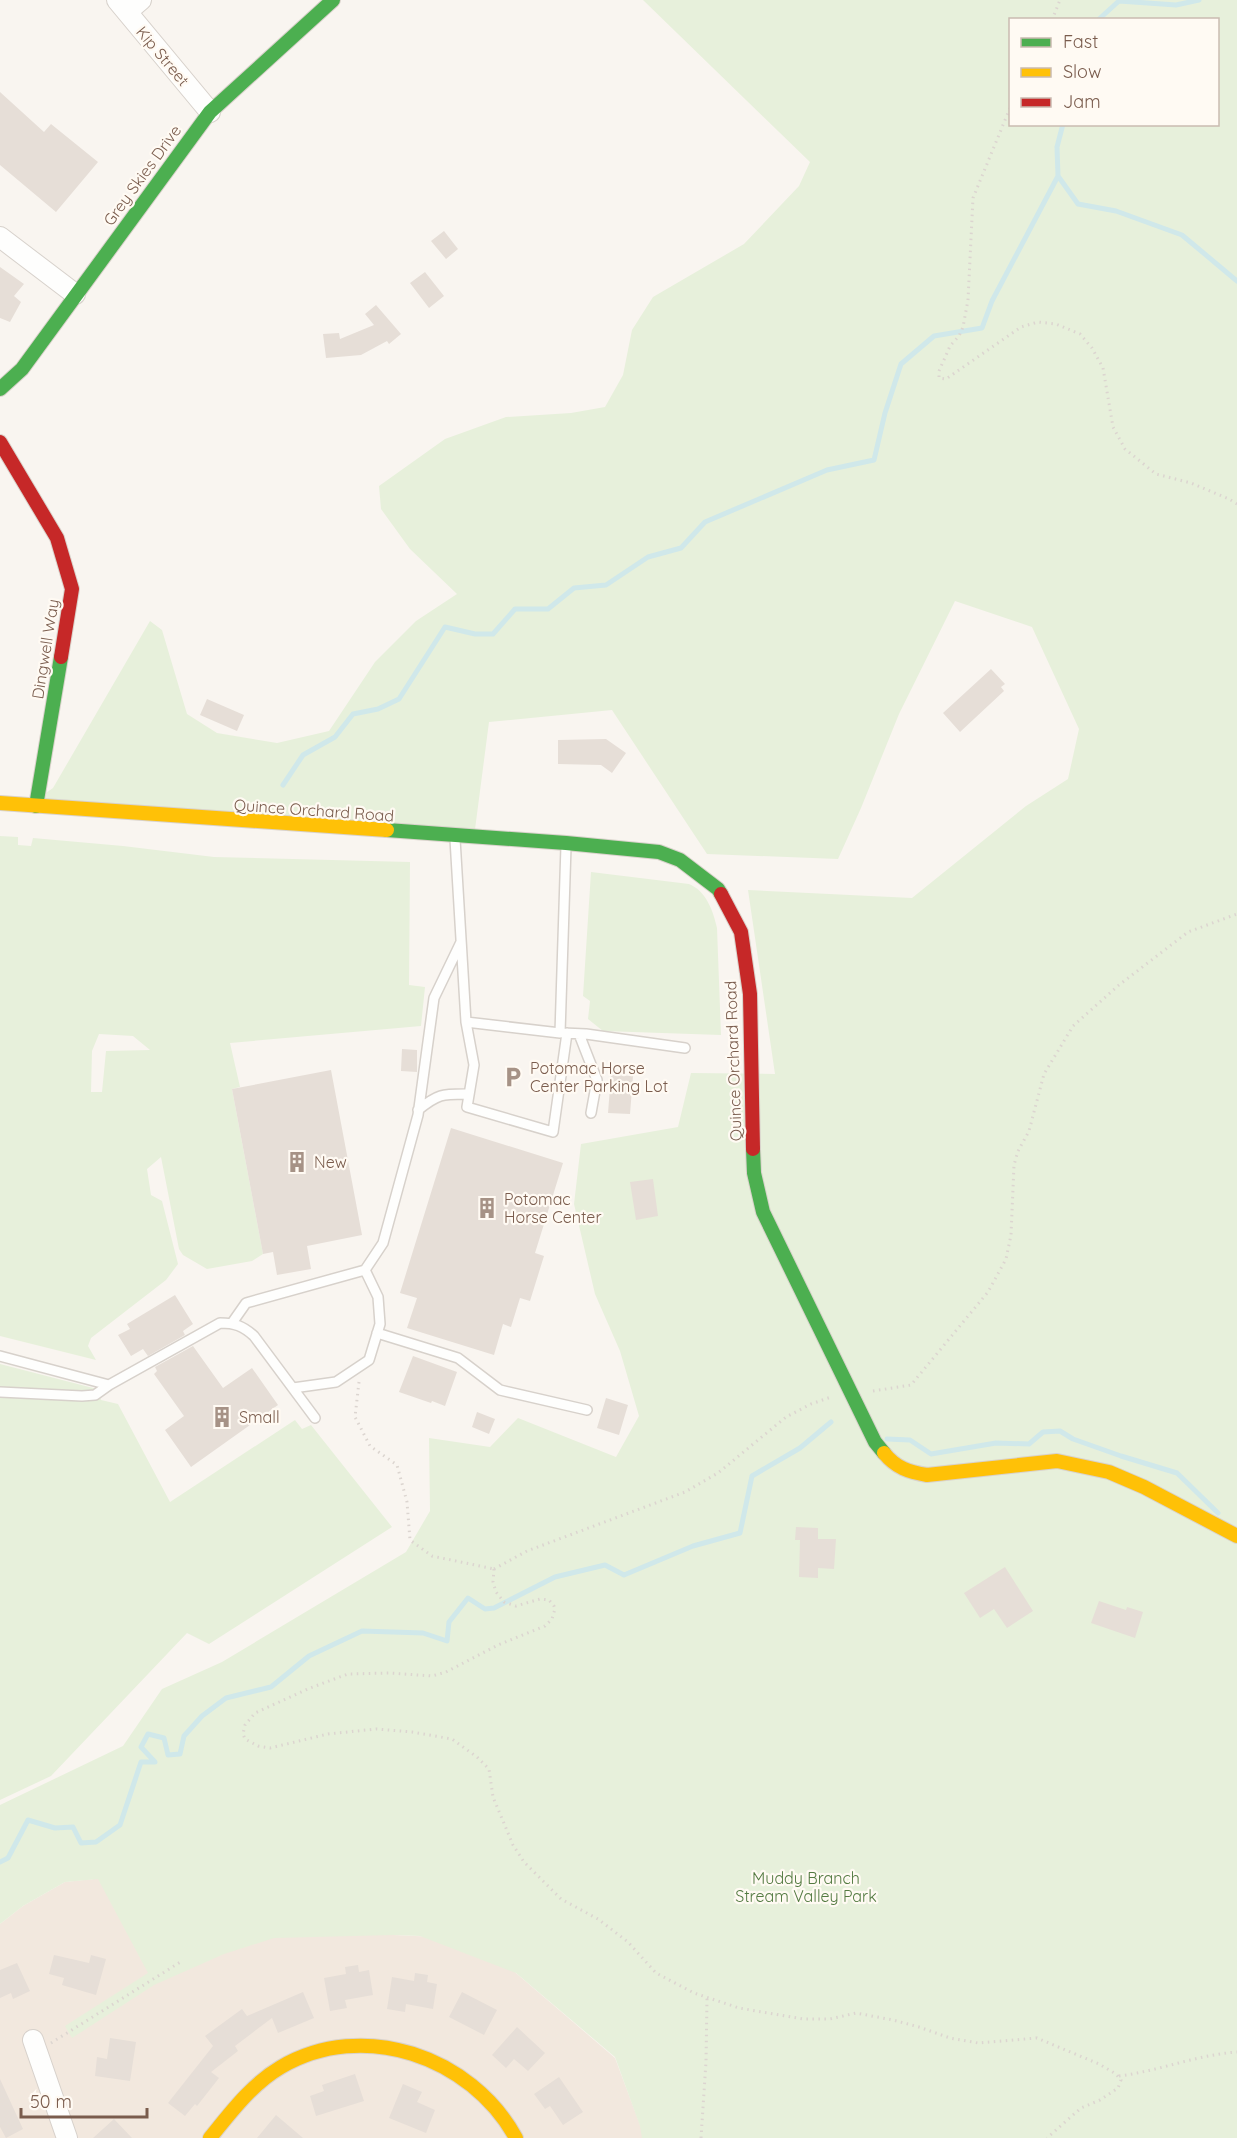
<svg xmlns="http://www.w3.org/2000/svg" width="1237" height="2138" viewBox="0 0 1237 2138" font-family="Quicksand,sans-serif">
<style>
.residential{fill:#f2e8de}
.green{fill:#e7f0db;fill-rule:evenodd}
.lines{fill:none;stroke-linecap:round;stroke-linejoin:round}
.stream{stroke:#d0e8ea;stroke-width:5}
.building{fill:#e6ded7}
.lane-casing{stroke:#d7d1cb;stroke-width:12}
.street-casing{stroke:#d7d1cb;stroke-width:22}
.fast-casing{stroke:#d9d2cb;stroke-width:16}
.slow-casing{stroke:#d9d2cb;stroke-width:16}
.jam-casing{stroke:#d9d2cb;stroke-width:16}
.path{stroke:#dcd5d0;stroke-width:3;stroke-dasharray:1.5 4.5;stroke-linecap:butt}
.lane{stroke:#fefefd;stroke-width:9}
.street{stroke:#fefefd;stroke-width:20}
.fast{stroke:#4caf50;stroke-width:14}
.slow{stroke:#ffc107;stroke-width:14}
.jam{stroke:#c62828;stroke-width:14}
.labels{text-anchor:middle;stroke-width:4.5;stroke-linejoin:round;paint-order:stroke}
.street-label{font-size:16px;fill:#7a5c4d;stroke:#fffaf3}
.poi-label{font-size:16px;fill:#7a5c4d;stroke:#fffaf3;text-anchor:start}
.park-label{font-size:16px;fill:#537a41;stroke:#fffaf3}
</style>
<rect width="100%" height="100%" fill="#f9f5f0"/>
<path class="residential" d="M113 1877 394 1935 437 1937 502 1961 615 2058 645 2138H0V1924L23 1906 65 1882Z"/>
<path class="green" d="M643 0H1237V2138H642L640 2126 615 2057 516 1973 420 1936 394 1935 274 1938 224 1954 154 1985 72 2038 65 2026 148 1973 98 1879 65 1882 23 1906 0 1924V1805L123 1746 162 1689 222 1662 406 1552 430 1511 429 1438 490 1447 518 1418 616 1457 639 1416 620 1351 595 1294 574 1204 581 1144 678 1127 691 1073 775 1074 748 890 912 898 1026 806 1068 779 1079 729 1032 627 955 601 899 714 861 808 838 859 707 854 612 710 489 722 474 837 29 805 53 788 150 621 162 630 187 714 217 733 277 743 329 731 375 662 416 621 457 594 410 549 381 509 379 486 445 439 506 417 571 413 605 407 623 375 632 330 653 297 744 244 799 186 810 162ZM1010 20H1218V124H1010Z
M0 836 18 837V845L31 846 33 838 123 846 214 857 410 862 409 985 425 987 421 1026 230 1043 240 1087 232 1089 263 1254 252 1261 207 1269 183 1255 179 1249 161 1157 147 1169 151 1195 162 1201 178 1264 166 1280 91 1338 88 1346 96 1360 0 1336ZM99 1034 133 1036 150 1050 106 1051 102 1092H91L92 1051Z
M591 872 689 884C706 891 713 910 717 928L721 1035 603 1031 588 1019 590 1001 583 996Z
M0 1364 97 1389 101 1400 118 1404 170 1502 295 1420 302 1429 311 1425 392 1527 209 1644 187 1633 51 1776 0 1800Z"/>
<g class="lines">
<path class="stream" d="M1098 20 1119 1 1176 5 1199 0
M1063 124 1057 147 1058 176 1078 204 1116 211 1182 235 1237 281
M283 785 303 755 335 737 353 714 378 709 399 699 445 627 475 634H493L515 609H548L574 588 606 585 648 557 681 548 705 522 827 470 874 460 885 413 901 364 934 336 982 328 992 301 1058 176
M887 1439 910 1440 931 1454 996 1443 1029 1444 1043 1432 1060 1431 1073 1439 1121 1456 1177 1473 1218 1513
M0 1862 8 1858 28 1820 55 1828 73 1827 81 1843 96 1842 120 1825 141 1762H155L141 1747 148 1734 164 1738 168 1755 180 1754 184 1736 202 1716 226 1698 271 1687 309 1656 362 1631 423 1633 447 1641 449 1622 468 1598 485 1609 494 1608 555 1577 605 1565 624 1575 693 1546 740 1533 752 1476 800 1448 831 1422"/>
</g>
<path class="building" d="M0 92 44 132 51 124 98 162 56 212 0 165Z
M444 231 458 249 446 259 431 241Z
M0 267 24 284 14 296 21 302 10 322 0 318Z
M425 272 444 296 429 308 410 283Z
M376 305 401 334 389 344 387 341 361 355 326 358 323 334 339 333 340 339 374 325 365 314Z
M991 669 1005 684 1001 687 1004 691 960 732 943 713Z
M207 699 244 715 237 731 200 715Z
M606 739 626 753 612 773 601 765 558 764V740Z
M402 1049 417 1050V1072L401 1071Z
M331 1070 362 1235 307 1246 311 1269 277 1275 273 1252 263 1254 232 1089Z
M611 1075 633 1076 630 1114 608 1113Z
M451 1128 563 1163 535 1253 544 1256 530 1301 520 1298 511 1327 503 1324 494 1355 407 1328 417 1298 400 1293Z
M653 1179 658 1216 636 1220 630 1182Z
M175 1295 193 1324 183 1331 185 1335 148 1356 143 1349 131 1356 118 1335 130 1329 127 1324Z
M193 1346 223 1388 252 1368 278 1405 191 1467 165 1430 184 1416 154 1374 157 1371 155 1367Z
M413 1356 457 1372 445 1406 432 1401 431 1403 399 1392Z
M606 1398 628 1405 619 1435 597 1428Z
M477 1412 495 1419 489 1434 472 1427Z
M796 1527 818 1528V1539H836L834 1569 818 1568V1578L799 1577 800 1540H795Z
M1005 1567 1033 1611 1007 1628 994 1609 980 1618 964 1593Z
M1099 1601 1126 1610 1127 1607 1143 1612 1135 1638 1091 1623Z
M54 1955 89 1963 91 1955 106 1959 96 1995 62 1985 64 1978 49 1974Z
M17 1963 30 1991 13 1999 11 1993 0 1998V1970Z
M358 1965 359 1972 369 1970 373 1995 345 2000 347 2008 330 2011 324 1978 346 1974 345 1967Z
M415 1973 428 1975 427 1982 437 1984 433 2009 406 2004 405 2012 387 2009 392 1977 414 1981Z
M303 1992 314 2018 278 2033 272 2018 235 2046 238 2051 211 2072 219 2078 197 2106 195 2104 185 2116 168 2103 213 2046 205 2036 242 2009 247 2016Z
M462 1992 497 2010 484 2035 449 2017Z
M517 2027 545 2053 528 2071 514 2059 506 2068 492 2055Z
M110 2038 136 2042 130 2081 95 2076 97 2057 107 2059Z
M355 2074 364 2101 316 2116 310 2096 324 2091 322 2085Z
M559 2077 583 2112 563 2125 550 2106 545 2109 534 2094Z
M0 2079 23 2129 6 2138 0 2127Z
M403 2084 422 2092 417 2102 435 2110 426 2133 389 2118Z
M276 2115 303 2138H257Z
M114 2119 132 2138H93Z"/>
<g class="lines">
<defs>
<path id="lane" d="M455 839 466 1022 560 1033 566 846
M466 1022 474 1065 467 1107 553 1132 567 1033
M563 1033 586 1034 685 1048
M579 1034 597 1080 591 1113
M418 1110C439 1093 443 1094 469 1094
M232 1323 246 1303 365 1270 383 1243 418 1115 434 998 461 942
M377 1333 458 1358 500 1390 587 1410
M0 1356 109 1385 220 1323C235 1323 243 1326 254 1336L315 1418
M293 1388 336 1382 369 1360 380 1324 378 1297 365 1270
M0 1392 82 1396 95 1395 109 1385"/>
<path id="street" d="M117 0 210 112
M127 12 141 0
M0 237 75 294
M33 2040 67 2138"/>
<path id="fast" d="M0 389 22 369 210 112 333 0
M36 806 61 657
M387 830 566 843 659 852 680 860 718 889 721 894
M753 1149 754 1173 763 1212 875 1442 884 1453"/>
<path id="slow" d="M0 803 387 830
M884 1453C896 1468 909 1472 927 1475L1057 1461 1109 1472 1144 1487 1237 1536
M210 2138C231 2112 252 2084 281 2067 363 2019 471 2056 516 2138"/>
<path id="jam" d="M0 442 57 538 72 589 61 657
M721 894 741 932 750 994 753 1149"/>
</defs>
<use href="#lane" class="lane-casing"/>
<use href="#street" class="street-casing"/>
<use href="#fast" class="fast-casing"/>
<use href="#slow" class="slow-casing"/>
<use href="#jam" class="jam-casing"/>
<path class="path" d="M1052 20 1060 0
M1010 108 973 198 968 300 963 327 959 336 950 346 947 353 939 371V378L946 379 1021 327 1038 322 1056 324 1080 334 1092 348 1103 368 1113 427 1125 449 1156 474 1191 483 1229 499 1237 504
M359 1382 355 1417 370 1446 397 1465 407 1502 410 1540 432 1556 494 1569
M873 1391 911 1385 988 1292 1006 1259 1011 1235 1014 1165 1018 1151 1029 1131 1044 1074 1073 1026 1119 985 1188 932 1237 914
M494 1569 493 1582 496 1592 504 1602 516 1606 540 1599 549 1600 554 1606 555 1609 552 1619 545 1626 498 1645 446 1672 432 1676 390 1673 348 1674 310 1688 255 1713 245 1725 243 1734 245 1739 258 1746 270 1748 328 1734 376 1729 412 1732 452 1739 477 1757 489 1769 493 1797 513 1845 524 1862 561 1899 598 1919 628 1942 656 1973 694 1993 739 2008 804 2019H830L856 2013 893 2020 919 2027 950 2038 978 2043 1037 2038 1099 2064 1116 2074 1121 2080 1118 2088 1100 2100 1081 2108 1047 2138
M494 1569 527 1551 685 1492 718 1473 786 1417 811 1404 831 1397
M51 2043 182 1961
M1119 2076C1159 2071 1196 2055 1237 2052
M701 2138 706 2062 707 1998"/>
<use href="#lane" class="lane"/>
<use href="#street" class="street"/>
<use href="#fast" class="fast"/>
<use href="#slow" class="slow"/>
<use href="#jam" class="jam"/>
</g>
<defs>
<symbol id="parking-bare" viewBox="-9 -9 18 18"><path d="M-3.5-5.5H1a3.5 3.5 0 0 1 0 7H-1V5.5H-3.5ZM-1-3.4V-.6H.8a1.4 1.4 0 0 0 0-2.8Z" fill="#a69286" stroke="#fffaf3" stroke-width="2.5" paint-order="stroke"/></symbol>
<symbol id="building-bare" viewBox="-9 -9 18 18"><path d="M-4-6H4V6H1V3H-1V6H-4ZM-2.5-4.3h1.7v1.8h-1.7ZM.8-4.3h1.7v1.8H.8ZM-2.5-1h1.7V.8h-1.7ZM.8-1h1.7V.8H.8Z" fill="#a69286" stroke="#fffaf3" stroke-width="2.5" paint-order="stroke"/></symbol>
</defs>
<g fill-rule="evenodd">
<use href="#parking-bare" x="498" y="1062" width="30" height="30"/>
<use href="#building-bare" x="282" y="1147" width="30" height="30"/>
<use href="#building-bare" x="472" y="1193" width="30" height="30"/>
<use href="#building-bare" x="207" y="1402" width="30" height="30"/>
</g>
<g class="labels">
<g class="street-label">
<text transform="translate(163 56) rotate(50)" y="6">Kip Street</text>
<text transform="translate(142 175) rotate(-54)" y="6">Grey Skies Drive</text>
<text transform="translate(45 649) rotate(-81)" y="6">Dingwell Way</text>
<text transform="translate(314 810) rotate(4)" y="6">Quince Orchard Road</text>
<text transform="translate(733 1061) rotate(-92)" y="6">Quince Orchard Road</text>
</g>
<g class="poi-label">
<text x="530" y="1074">Potomac Horse<tspan x="530" dy="18">Center Parking Lot</tspan></text>
<text x="314" y="1168">New</text>
<text x="504" y="1205">Potomac<tspan x="504" dy="18">Horse Center</tspan></text>
<text x="239" y="1423">Small</text>
</g>
<g class="park-label">
<text x="806" y="1884">Muddy Branch<tspan x="806" dy="18">Stream Valley Park</tspan></text>
</g>
</g>
<rect x="1009" y="18" width="210" height="108" fill="#fffaf3" stroke="#cabbb1" stroke-width="1.5"/>
<rect x="1021" y="38" width="30" height="9" fill="#4caf50" stroke="#cabbb1" stroke-width="1.5"/>
<text x="1063" y="48" font-size="18" fill="#7a5c4d">Fast</text>
<rect x="1021" y="68" width="30" height="9" fill="#ffc107" stroke="#cabbb1" stroke-width="1.5"/>
<text x="1063" y="78" font-size="18" fill="#7a5c4d">Slow</text>
<rect x="1021" y="98" width="30" height="9" fill="#c62828" stroke="#cabbb1" stroke-width="1.5"/>
<text x="1063" y="108" font-size="18" fill="#7a5c4d">Jam</text>
<path d="M21 2108v9h126v-9" fill="none" stroke="#7a5c4d" stroke-width="3"/>
<text x="30" y="2108" font-size="18" fill="#7a5c4d" stroke="#fffaf3" stroke-width="4.5" paint-order="stroke">50 m</text>
</svg>
